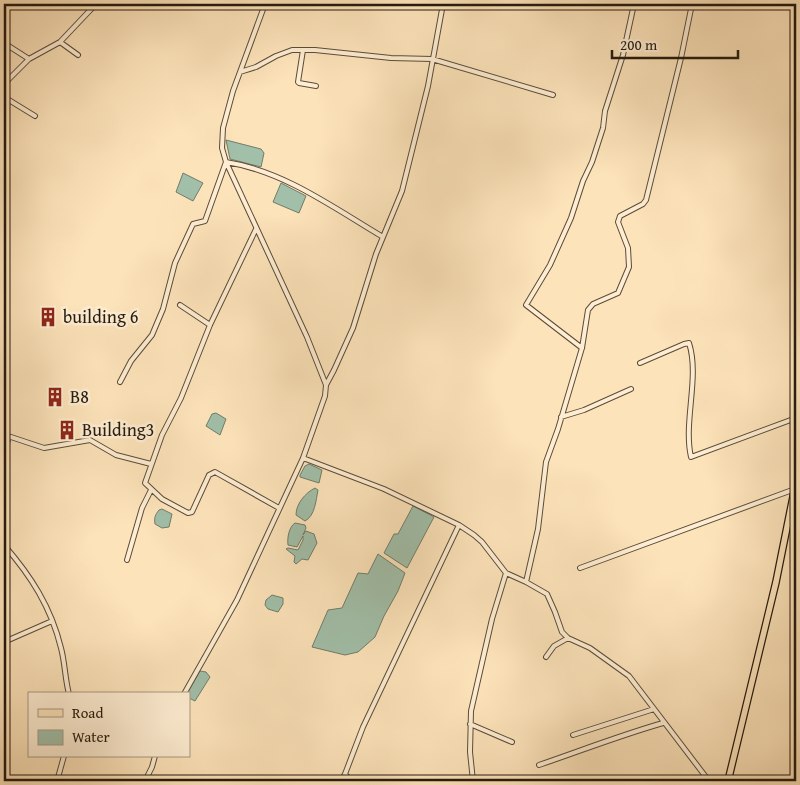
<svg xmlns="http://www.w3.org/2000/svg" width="800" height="785" viewBox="0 0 800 785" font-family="'Gentium Book Plus',serif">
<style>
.water{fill:#a1bfa9;stroke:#6f7d6b}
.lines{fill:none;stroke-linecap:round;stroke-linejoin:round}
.minor-casing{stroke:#5a4c39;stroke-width:6}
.primary-casing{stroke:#241a0e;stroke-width:8}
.minor{stroke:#feedd2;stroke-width:4}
.primary{stroke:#fde3ba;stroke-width:5.5}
.labels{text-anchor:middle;stroke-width:5;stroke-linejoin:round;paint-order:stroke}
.poi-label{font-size:18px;fill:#241a0e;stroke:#feedd2;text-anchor:start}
</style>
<rect width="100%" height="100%" fill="#fde3ba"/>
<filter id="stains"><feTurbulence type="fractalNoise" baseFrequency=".004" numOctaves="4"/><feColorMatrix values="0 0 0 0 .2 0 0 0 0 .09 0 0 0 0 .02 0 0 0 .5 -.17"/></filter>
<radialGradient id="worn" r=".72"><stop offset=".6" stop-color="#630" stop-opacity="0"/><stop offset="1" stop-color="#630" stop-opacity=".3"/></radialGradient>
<path class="water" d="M226 140 261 149 264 153 261 167 230 159Z
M183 173 203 183 193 201 176 192Z
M281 183 306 196 299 213 273 202Z
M216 413 226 419 220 435 206 426 212 414Z
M309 464 322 470 319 483 300 477V475L305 466Z
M315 488 318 490C316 500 315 516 305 521L296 515C296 504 305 493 315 488Z
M413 506 434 517 407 568 384 553 394 534H398Z
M162 509 172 514 169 527 162 528 155 524C154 518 155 515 159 510Z
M295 523 305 525 306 528 303 535 306 531 314 534 317 543 308 560 302 559 296 564 294 562 295 556 286 549 288 548 298 550 303 540V536L297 547 288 545C287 538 289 527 295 523Z
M378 554 405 573 398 591 384 616 375 637 358 652 345 655 312 647 328 610 342 608 358 573 368 574Z
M272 595 283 598V604L278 612 268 609 265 605 266 600Z
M200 671 206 672 210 677 195 701 189 698V694H186Z"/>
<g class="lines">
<defs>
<path id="minor" d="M265 4 233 91 223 128 222 148 226 162 307 337 326 385 325 396 303 458 384 489 459 525 474 535 482 542 506 573 526 582 547 594 555 612 562 632 568 638 590 648 629 676 709 781
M772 6 778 4
M60 42 78 55
M4 43 29 59
M303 50 298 82 299 83 316 86
M240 72 256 67 276 56 292 50H315L391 58 432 59 553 95
M4 84 29 59 60 42 96 4
M4 97 35 116
M256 229 210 325 181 398 162 435 145 483 162 499 188 513 192 512 209 475 215 472 279 508
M180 305 210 325
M582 348 526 305 550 265 571 218 583 181 592 162 603 128 605 111 623 55 634 4
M640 363 684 344 689 343C700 377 683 422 691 457L796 418
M120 382 131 361 152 335 163 309 175 263 193 224 205 221 226 162C284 171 334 208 383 237
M326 385 334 370 353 328 376 254 402 191 428 86 443 4
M561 417 584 410 631 389
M4 461 8 438 11 437 44 448 90 440 116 455 151 464
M4 545C31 576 51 607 61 648 65 663 65 679 69 694
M127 560 142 508 151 490
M580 568 795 489
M526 582 538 529 546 462 558 429 582 348 588 310 593 304 618 293 629 267 628 248 618 222 620 216 643 204 646 200 681 58 692 4
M4 642 52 621
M546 657 554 646 568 638
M184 694 237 600 303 458
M470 724 512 742
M573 735 654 709
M539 765C580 751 621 735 663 723
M4 776 12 779 54 781
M57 781 64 756
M145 781 152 767 155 756
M341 781 345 774
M351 781 345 774 363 727 459 525
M473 781 470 752 471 711 492 619 506 573"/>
<path id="primary" d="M728 781 776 582 796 482"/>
</defs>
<use href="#minor" class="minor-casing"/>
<use href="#primary" class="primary-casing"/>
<use href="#minor" class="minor"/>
<use href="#primary" class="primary"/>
</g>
<defs>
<symbol id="building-bare" viewBox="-9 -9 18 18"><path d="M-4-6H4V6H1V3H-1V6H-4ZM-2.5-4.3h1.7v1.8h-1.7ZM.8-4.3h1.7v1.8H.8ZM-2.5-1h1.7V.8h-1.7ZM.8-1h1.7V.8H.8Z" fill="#8f2418" stroke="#feedd2" stroke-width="2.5" paint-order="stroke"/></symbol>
</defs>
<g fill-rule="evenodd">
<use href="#building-bare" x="34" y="303" width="28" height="28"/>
<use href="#building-bare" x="41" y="383" width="28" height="28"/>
<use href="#building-bare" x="53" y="416" width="28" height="28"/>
</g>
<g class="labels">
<g class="poi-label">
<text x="63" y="323">building 6</text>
<text x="70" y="403">B8</text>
<text x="82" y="436">Building3</text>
</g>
</g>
<rect width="800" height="785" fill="none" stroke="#fde3ba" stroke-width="20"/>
<rect x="5" y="5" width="790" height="775" fill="none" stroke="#241a0e" stroke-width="2.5"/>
<rect x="10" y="10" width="780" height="765" fill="none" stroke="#241a0e"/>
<rect x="28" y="692" width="162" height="65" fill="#feedd2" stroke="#a79984"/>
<rect x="38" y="709" width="25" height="8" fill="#fde3ba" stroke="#a79984"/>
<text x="72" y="718" font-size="15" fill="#241a0e">Road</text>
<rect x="38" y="730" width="25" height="15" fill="#a1bfa9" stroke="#a79984"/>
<text x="72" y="742" font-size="15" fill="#241a0e">Water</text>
<path d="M612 50v8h126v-8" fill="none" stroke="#241a0e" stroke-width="2.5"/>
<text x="620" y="50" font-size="15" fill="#241a0e" stroke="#feedd2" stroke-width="4" paint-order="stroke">200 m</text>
<rect width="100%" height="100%" filter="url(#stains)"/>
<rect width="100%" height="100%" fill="url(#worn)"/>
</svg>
